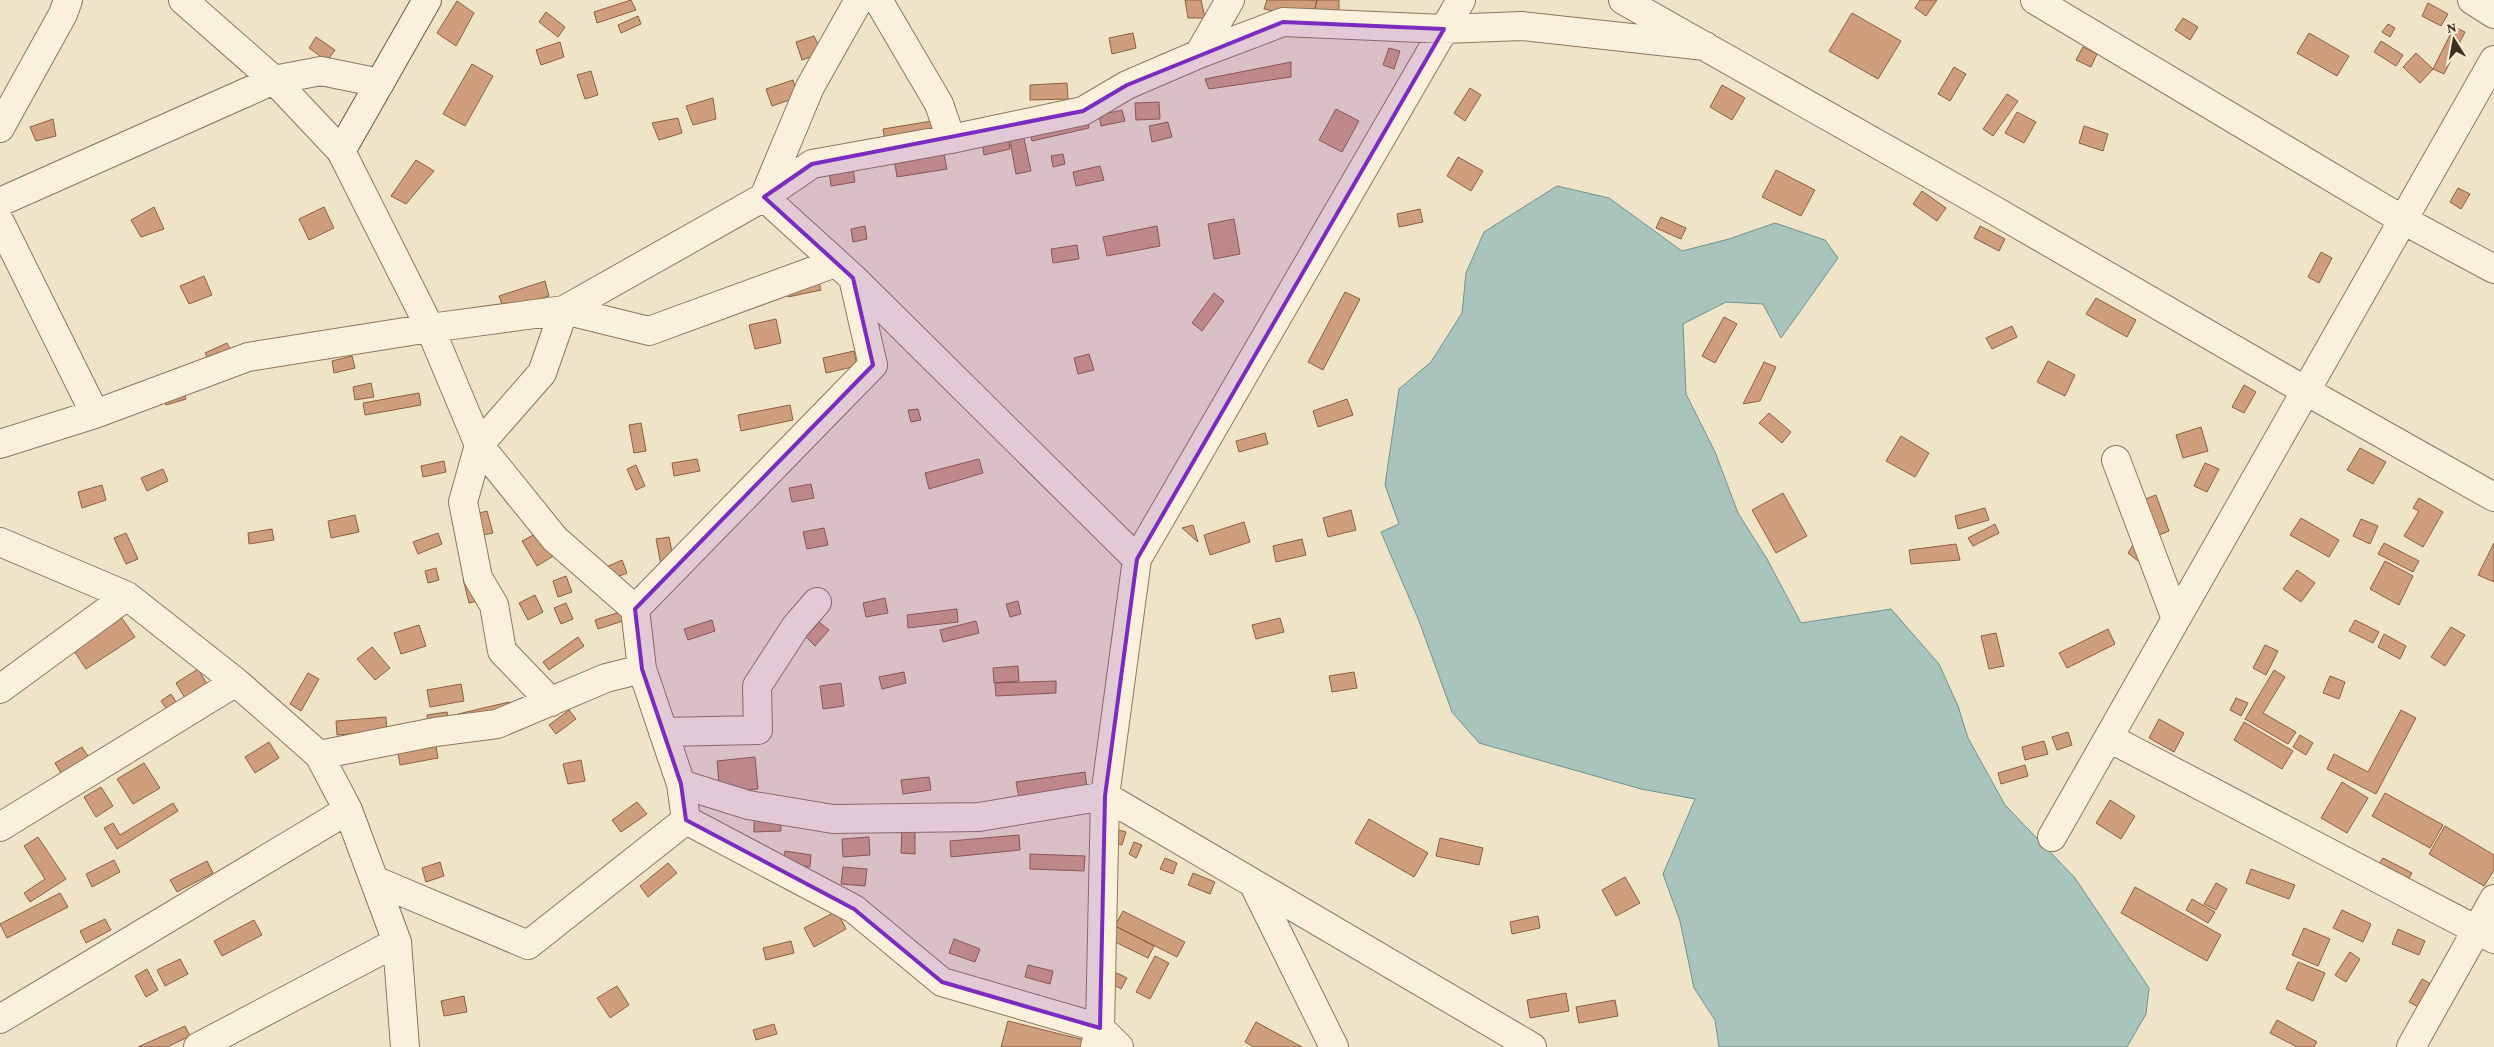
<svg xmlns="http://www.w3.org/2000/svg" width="2494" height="1047" viewBox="0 0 2494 1047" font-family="'Crimson Pro',serif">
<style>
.water{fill:#a9c4bc;stroke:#6f938a}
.building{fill:#cf9f7d;stroke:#8d5f41}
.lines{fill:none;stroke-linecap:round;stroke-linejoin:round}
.street-casing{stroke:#8d765c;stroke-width:30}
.secondary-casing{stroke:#6f573f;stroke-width:30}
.street{stroke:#faf1dc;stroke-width:28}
.secondary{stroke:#faf1dc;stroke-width:28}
.marked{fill:#7b2cbf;fill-opacity:0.2;stroke:#7b2cbf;stroke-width:4;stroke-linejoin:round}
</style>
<rect width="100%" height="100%" fill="#f0e4c8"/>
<path class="water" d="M1557 186 1609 198 1682 251 1729 239 1775 223 1825 240 1838 258 1781 338 1763 304 1726 302 1683 324 1686 394 1715 452 1738 513 1767 559 1801 623 1891 609 1939 664 1958 706 1968 738 2005 805 2075 878 2149 988 2146 1014 2127 1047H1719L1715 1020 1694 988 1680 921 1663 874 1695 799 1641 789 1479 743 1452 712 1419 621 1381 532 1399 524 1385 485 1399 389 1431 362 1462 313 1466 273 1484 232Z"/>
<path class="building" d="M631 0 636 10 597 23 594 12Z
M1185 0H1201L1205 18H1188Z
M1267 0H1309L1317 1 1312 19 1264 9Z
M1317 0H1339V13L1314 11Z
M1920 0H1937L1926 16 1915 8Z
M457 1 474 13 456 46 437 33Z
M2428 3 2448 14 2441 26 2422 16Z
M546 12 565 27 558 37 539 22Z
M1852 13 1901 41 1878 79 1829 51Z
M638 16 641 24 621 33 618 25Z
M2183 18 2198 27 2190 40 2175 30Z
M2388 24 2395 28 2390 37 2382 32Z
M2454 27 2465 32 2444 74 2433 69Z
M1133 33 1136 48 1112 54 1109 38Z
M2309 33 2349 56 2337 76 2297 53Z
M814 36 822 53 802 60 796 42Z
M316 37 335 50 327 61 309 48Z
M2381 41 2403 55 2396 66 2374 52Z
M560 42 564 57 541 65 536 50Z
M2083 47 2097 54 2091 67 2076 60Z
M1389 48 1400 51 1394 69 1383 65Z
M2416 53 2433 69 2420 83 2403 67Z
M1291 62V77L1209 89 1205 79Z
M472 64 493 76 465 126 443 114Z
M1954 67 1966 74 1950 101 1938 94Z
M591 71 598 95 585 99 577 75Z
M793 80 798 97 772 106 766 89Z
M1067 83 1068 99 1030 100V85Z
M1722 85 1745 98 1732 120 1710 107Z
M1470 88 1481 95 1465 121 1454 113Z
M2007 94 2018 101 1993 136 1983 129Z
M713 98 716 119 693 125 686 106Z
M1159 102 1160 119 1136 120 1135 103Z
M1336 109 1359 121 1342 152 1319 140Z
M1122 110 1125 121 1101 126 1099 115Z
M2017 112 2036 122 2024 143 2005 133Z
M678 118 682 133 659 140 652 123Z
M1087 118 1089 128 1032 141 1029 130Z
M53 119 56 136 36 141 30 127Z
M932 121 934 132 885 141 883 129Z
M1168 122 1172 137 1152 142 1149 126Z
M2084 126 2108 134 2103 151 2079 143Z
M1023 134 1031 171 1016 174 1009 136Z
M1008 137 1010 149 984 155 982 142Z
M943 150 947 169 897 177 894 158Z
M1063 154 1065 164 1053 167 1051 156Z
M1458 157 1483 171 1471 191 1447 176Z
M416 160 434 171 406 204 391 196Z
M1100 166 1104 180 1076 186 1073 172Z
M853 167 855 182 831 186 829 170Z
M1776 170 1815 190 1801 216 1762 197Z
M2458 188 2470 194 2461 209 2450 202Z
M1922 191 1946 208 1937 221 1913 204Z
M154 207 164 229 141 237 131 220Z
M324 207 334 228 309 240 299 219Z
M1420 209 1423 222 1399 227 1397 214Z
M1661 217 1686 228 1681 239 1656 228Z
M1234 219 1240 254 1214 259 1208 224Z
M865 226 867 239 853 242 851 229Z
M1157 226 1160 246 1107 256 1103 237Z
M1980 226 2005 239 1999 251 1974 238Z
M1077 245 1079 259 1053 263 1051 249Z
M2321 252 2332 258 2319 283 2308 277Z
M204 276 212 295 189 304 180 286Z
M818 279 821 290 788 297 785 286Z
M545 281 549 296 504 310 499 296Z
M1345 292 1360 299 1323 370 1308 362Z
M1214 293 1224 301 1202 331 1192 323Z
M2096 298 2136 320 2127 337 2086 314Z
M1724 317 1737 324 1715 363 1702 356Z
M776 319 781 343 755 349 749 325Z
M2012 326 2017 337 1992 349 1986 338Z
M227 343 233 355 211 365 205 353Z
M854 351 857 366 826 373 823 358Z
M1089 354 1094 370 1078 374 1074 358Z
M352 356 355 368 334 373 332 361Z
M2048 361 2075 375 2065 396 2037 382Z
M1764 362 1776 367 1760 401 1743 404Z
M371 383 374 397 355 400 353 387Z
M2244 385 2256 392 2244 413 2232 407Z
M182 388 186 399 166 405 163 394Z
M419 393 421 405 365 415 363 403Z
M1347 399 1353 415 1318 427 1313 411Z
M790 405 793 420 741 431 738 415Z
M918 409 921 420 911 422 908 410Z
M1769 413 1791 432 1782 443 1759 423Z
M641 423 646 451 634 453 629 425Z
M2201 427 2208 451 2183 458 2176 435Z
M1265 433 1268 444 1239 452 1236 441Z
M1901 436 1929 453 1915 477 1886 461Z
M2360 448 2386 462 2373 484 2347 470Z
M697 459 700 471 674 476 672 463Z
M979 459 983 473 929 489 925 473Z
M444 461 446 472 423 477 421 466Z
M2205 463 2219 469 2207 492 2194 486Z
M636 465 645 486 636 490 627 469Z
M163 469 168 481 147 491 141 478Z
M811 484 814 498 792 502 789 488Z
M102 485 106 500 82 508 78 492Z
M1783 493 1807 536 1776 553 1752 510Z
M2156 495 2169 531 2154 537 2140 501Z
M2419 498 2443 512 2423 547 2404 536 2419 511 2413 508Z
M1985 508 1989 520 1958 529 1955 516Z
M1351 510 1356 530 1328 537 1323 518Z
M487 511 493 533 474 537 468 516Z
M355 515 359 532 331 538 328 521Z
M2301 518 2339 540 2329 557 2290 535Z
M2361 519 2378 526 2370 544 2353 536Z
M1244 522 1250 542 1210 555 1204 535Z
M1995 524 1999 533 1973 546 1968 538Z
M1193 525 1198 542 1182 528Z
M824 528 828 545 807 549 803 532Z
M272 529 274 540 249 544 248 533Z
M541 531 555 555 537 566 522 541Z
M126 533 138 559 126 564 114 538Z
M438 533 442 544 418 554 413 542Z
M669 537 674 563 661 565 656 539Z
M1302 539 1306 555 1276 562 1273 546Z
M2384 543 2419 561 2413 572 2378 554Z
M2494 543V582L2478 575Z
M1956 544 1960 560 1911 564 1909 550Z
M2133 545 2148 556 2142 564 2128 553Z
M622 560 627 573 609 580 604 568Z
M2385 561 2413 576 2399 605 2370 589Z
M436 568 439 580 428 583 425 571Z
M2297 570 2315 583 2301 602 2283 589Z
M476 575 482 600 469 603 463 579Z
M566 576 572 592 558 597 553 581Z
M535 595 543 612 528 620 519 603Z
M885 598 888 613 866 617 863 603Z
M1018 601 1021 614 1010 617 1006 604Z
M566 603 573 619 561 624 554 608Z
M957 609 958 622 908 628 907 615Z
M620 612 623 621 598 629 595 620Z
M119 614 135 637 86 669 71 646Z
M1280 618 1284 632 1256 639 1252 625Z
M712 620 715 631 688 640 684 629Z
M2355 620 2379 632 2373 643 2349 631Z
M976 621 979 633 943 642 940 630Z
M819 622 829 630 815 646 806 637Z
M419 625 426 646 401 654 394 633Z
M2451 627 2465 635 2445 666 2431 657Z
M2108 629 2115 644 2067 668 2059 653Z
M1996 633 2004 666 1989 669 1981 636Z
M2384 634 2406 646 2400 659 2378 647Z
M578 637 584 646 549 670 543 662Z
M2265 645 2278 651 2266 675 2253 668Z
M372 647 390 668 375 680 357 659Z
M1018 666 1019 681 994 683 993 668Z
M198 669 207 684 185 698 176 683Z
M2274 670 2285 677 2263 713 2296 732 2288 744 2245 719Z
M904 672 906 683 882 689 879 677Z
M1354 672 1357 688 1332 692 1329 676Z
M308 673 319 679 301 711 290 704Z
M2330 676 2345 682 2339 699 2323 693Z
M1056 681V693L996 696 995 683Z
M841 683 844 706 823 709 820 686Z
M461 684 464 701 430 707 427 690Z
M171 694 180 708 170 714 161 701Z
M2236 698 2248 703 2241 716 2230 710Z
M509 702 511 713 461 725 458 714Z
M569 710 576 719 556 734 549 725Z
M2401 710 2416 718 2376 794 2327 769 2334 754 2368 772Z
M447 712 449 721 428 724 427 715Z
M386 717 387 731 337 735 336 721Z
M2159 719 2184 733 2174 752 2149 738Z
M2244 722 2293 751 2282 769 2234 740Z
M2068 732 2072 745 2057 750 2052 737Z
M2300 735 2313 743 2306 755 2293 747Z
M2044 741 2048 754 2025 760 2022 747Z
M269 742 279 758 255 773 245 757Z
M436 746 438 758 400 765 398 753Z
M82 747 91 761 64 778 55 763Z
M755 757 758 789 720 793 717 761Z
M581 760 585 781 568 784 563 764Z
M144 763 160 788 133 804 117 779Z
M2025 765 2028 776 2001 784 1998 773Z
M1085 772 1087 789 1019 798 1016 782Z
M929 777 931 790 903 794 901 780Z
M2342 782 2368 798 2347 833 2321 818Z
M101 787 113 806 96 817 84 797Z
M2385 793 2443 825 2430 848 2372 816Z
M2110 800 2135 816 2121 839 2096 823Z
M637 802 647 814 621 832 612 820Z
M173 803 178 811 117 849 104 828 113 823 120 835Z
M780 817 781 831 754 832V818Z
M1369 819 1428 853 1414 877 1355 843Z
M2445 826 2494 855V870L2484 886 2429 854Z
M902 828H915V854L901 853Z
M1112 828 1126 832 1122 845 1108 842Z
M1019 835 1020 850 951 857 950 841Z
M38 837 66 879 30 902 24 893 45 879 24 846Z
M869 837 870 855 843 857 842 839Z
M1440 838 1483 848 1479 865 1436 856Z
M1134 842 1142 845 1136 858 1129 854Z
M785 851 811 855 810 867 783 863Z
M1030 854 1085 856 1084 871 1030 869Z
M1165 858 1177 863 1173 874 1160 869Z
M2383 858 2412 873 2407 882 2377 867Z
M114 860 120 872 92 887 86 874Z
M207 861 213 873 177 892 170 880Z
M440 862 444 876 426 882 422 868Z
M668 863 677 873 648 897 640 886Z
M843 867 867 869 865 886 841 884Z
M2251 869 2295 885 2289 899 2246 883Z
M1193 873 1215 882 1210 894 1188 885Z
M1625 877 1640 903 1616 916 1602 890Z
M2216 883 2227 889 2216 910 2204 904Z
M2135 887 2221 935 2207 961 2121 913Z
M60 893 68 907 7 938 0 924Z
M2192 899 2215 912 2208 923 2186 910Z
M2342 910 2371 924 2363 942 2333 928Z
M837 911 846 929 814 947 804 928Z
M1123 911 1185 942 1177 957 1115 926Z
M1538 916 1540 928 1512 934 1510 922Z
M105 919 111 930 86 943 80 931Z
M254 920 262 935 222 956 214 941Z
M1117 927 1154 946 1148 958 1111 940Z
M2304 928 2330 939 2318 966 2292 955Z
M2398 929 2425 941 2419 955 2392 944Z
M954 939 980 949 975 962 949 953Z
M791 941 794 953 766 960 763 948Z
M2350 952 2360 959 2346 982 2335 975Z
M1155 956 1169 963 1150 999 1136 992Z
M180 959 188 974 165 986 157 970Z
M2298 962 2325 973 2313 1001 2286 989Z
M1028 965 1053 971 1050 984 1025 977Z
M147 969 158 990 146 997 135 976Z
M1117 973 1127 978 1121 989 1111 983Z
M2422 979 2433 985 2420 1008 2409 1002Z
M617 986 629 1005 610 1018 597 998Z
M1566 993 1569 1011 1530 1018 1527 1000Z
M464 996 467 1012 444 1016 441 1001Z
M1615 1000 1618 1016 1579 1023 1576 1007Z
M2277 1020 2317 1042 2314 1047H2297L2270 1033Z
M1008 1021 1084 1040 1082 1047H1001Z
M1256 1022 1302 1047H1254L1245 1042Z
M774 1024 777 1034 756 1040 753 1030Z
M185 1026 190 1036 167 1047H138Z"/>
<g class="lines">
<defs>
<path id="street" d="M183 0 274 80 341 151 430 328 479 445 555 539 635 609 642 669 681 784 686 820 854 909 942 982 1100 1028 1119 1047
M878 0 939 104 951 139
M1623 0 1992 209 2306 391 2494 497
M2035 0 2403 220 2494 269
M2472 0 2494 14
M1199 54 1230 0
M0 128 63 14 68 0
M0 202 274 80 321 71 380 83
M0 222 95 414
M0 444 95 414 248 357 430 328 564 310 764 197 810 87 859 0
M2116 460 2176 619
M0 542 127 596 236 682 319 755 348 810 397 942 405 1047
M1137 559 853 278 764 197 812 164 951 139 1083 111 1127 85 1199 54 1283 22 1444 29 1522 26 1705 46
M635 609 873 365 853 278
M0 689 127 596
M551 702 502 651 494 605 478 578 463 502 479 445 542 373 564 310 649 331 835 263
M663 732 758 730 757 686 796 626 817 602
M2109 738 2494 939
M319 755 435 732 497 724 606 678 642 669
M681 784 748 805 833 819 979 817 1105 796 1532 1047
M0 827 236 682
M2052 837 2494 60
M374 880 528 945 686 820
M1253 883 1334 1047
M0 1019 348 810
M1095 1046 1100 1028 1105 796 1137 559 1461 0
M198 1047 397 942
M2411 1047 2494 899"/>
<path id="secondary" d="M341 151 427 0"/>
</defs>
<use href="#street" class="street-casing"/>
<use href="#secondary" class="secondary-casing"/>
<use href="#street" class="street"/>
<use href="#secondary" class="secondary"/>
</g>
<path class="marked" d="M1283 22 1444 29 1137 559 1105 796 1100 1028 942 982 854 909 686 820 681 784 642 669 635 609 873 365 853 278 764 197 812 164 1083 111 1127 85Z"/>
<g transform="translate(2454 40) rotate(349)" stroke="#f7eed8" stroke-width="4" paint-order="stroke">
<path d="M0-4L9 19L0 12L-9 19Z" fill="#3d2e20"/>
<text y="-8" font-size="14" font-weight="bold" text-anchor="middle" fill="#3d2e20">N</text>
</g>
</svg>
